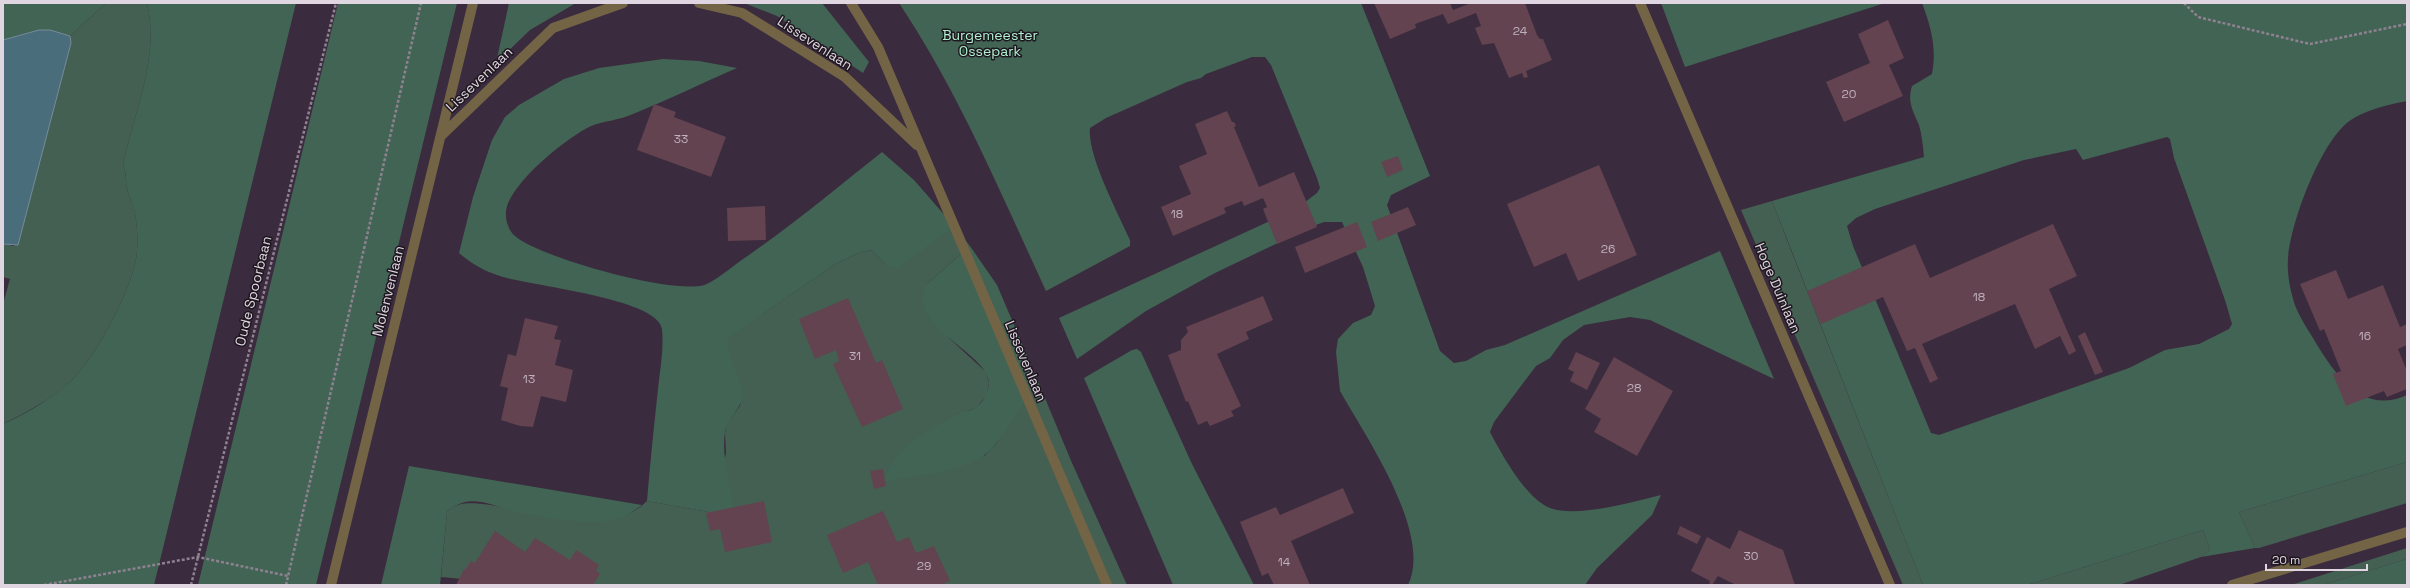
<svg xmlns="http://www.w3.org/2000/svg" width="2410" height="588" viewBox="0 0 2410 588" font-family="'Space Grotesk',sans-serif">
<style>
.green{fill:#446052}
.forest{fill:#426454;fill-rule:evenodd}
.water{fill:#4a6d7c;stroke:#778c9b}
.building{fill:#62434f}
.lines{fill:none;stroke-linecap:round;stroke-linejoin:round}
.path{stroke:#8e8190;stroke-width:2.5;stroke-dasharray:3 2;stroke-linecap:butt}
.street{stroke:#736446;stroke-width:10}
.labels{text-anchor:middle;stroke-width:3;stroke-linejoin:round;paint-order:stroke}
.number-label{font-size:12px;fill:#c0b1bd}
.park-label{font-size:14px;fill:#b0efd0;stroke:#1e171f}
.street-label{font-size:14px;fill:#e0d6e2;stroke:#1e171f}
</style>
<rect width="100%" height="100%" fill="#3b2b3e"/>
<path class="green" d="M106 3H147C160 58 134 112 123 165 127 173 125 180 127 188 128 195 132 202 134 208 137 221 138 238 137 251 135 285 95 359 70 382 51 400 26 412 3 424V304L10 279 3 277V244L14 246 71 43 70 36Z
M1772 201 1787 240 1923 585H1903L1741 210Z
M954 226 970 246 927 284 949 338 986 372 989 383 987 395 976 408 958 414 984 456 997 443 1037 379 1072 463 1127 585H531L441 577 447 512C473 479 593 555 647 501L714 513 726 453 725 433 727 424 740 406 742 391 728 353 727 338 837 263 861 252 871 250 886 265Z
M2407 462V503L2259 548H2255L2239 512Z
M2203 530 2210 550 2201 557 2119 585H2027Z
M2407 548V559L2323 585H2291Z"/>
<path class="forest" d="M3 3H106L70 36C41 26 32 32 3 40Z
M147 3H296L154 585H3V424C26 414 51 399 70 382 95 359 135 285 137 251 138 238 137 221 134 209 132 202 128 195 127 188 125 180 127 173 123 165 134 112 160 58 147 3Z
M338 3H457L316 585H198Z
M509 3H576L530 30 496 63Z
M744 3H822L869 62 863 73 777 16Z
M899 3H1361L1430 176 1391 195 1387 205 1440 351 1454 363 1466 361 1486 350 1505 345 1720 251 1774 379 1650 320 1630 317 1584 325 1563 340 1550 358 1536 366 1494 422 1490 432C1501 453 1526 499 1550 508 1577 518 1633 502 1661 495L1652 515 1597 568 1585 585H1408C1433 534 1366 437 1340 391L1336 352 1338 339 1353 323 1371 315 1375 306 1363 267 1342 222H1324L1313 226 1213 274 1146 311 1077 359 1059 318 1296 209 1317 193 1320 188 1317 178 1271 65 1265 57H1252L1206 74 1201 78 1187 82 1106 118 1090 128C1087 155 1118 213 1130 240V246L1046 291C1001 194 959 93 899 3Z
M1661 3H1885L1685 67Z
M1922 3H2407V101C2387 105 2364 110 2348 122 2320 144 2290 224 2288 259 2287 269 2289 284 2292 295 2295 310 2305 325 2313 338 2334 373 2361 416 2407 395V462L2239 512 2255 548 2201 557 2210 550 2203 530 2027 585H1923L1772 201 1924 157C1923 147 1922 135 1919 125 1913 111 1907 102 1912 86L1932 74C1937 48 1931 27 1922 3ZM2167 137 2170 139 2174 158 2225 300 2232 324 2229 329 2199 344 2165 350 2129 368 1939 435 1931 433 1853 246 1847 226 1856 218 1875 209 2024 160 2076 149 2083 160Z
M663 59 699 61 737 68C702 83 668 100 633 114 620 120 604 121 591 126 566 138 516 179 507 206 504 216 507 229 515 236 538 257 679 297 707 284 721 277 735 264 749 255 795 223 838 187 882 152L914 180 954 226 898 268 886 265 871 250 861 252 837 263 728 338C728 362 739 371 742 390 745 407 728 417 725 432 721 456 731 486 734 510L714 513 647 501C650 464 654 426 658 389 660 370 664 348 662 329 658 298 529 286 500 276 484 271 472 264 459 253L473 197 492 140 505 117 519 105 564 79 599 68Z
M970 246 997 285 1037 379C1025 399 1002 444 983 456 958 473 913 476 883 482 889 469 895 457 906 447 918 436 943 422 958 414 963 411 970 411 975 408 983 403 989 392 989 382 986 351 904 326 927 284Z
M1137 349 1141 352 1192 464 1254 585H1173L1084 378 1132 350Z
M409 466 642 505C636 509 628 515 621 518 592 527 542 518 513 511 498 507 480 499 465 502 458 504 451 507 447 512L440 585H381Z
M2407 559V585H2323Z"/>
<path class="water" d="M39 30H50L70 36 71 43 18 245 3 244V40Z"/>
<path class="building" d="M1374 3H1450L1453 10 1471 3H1525L1537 35 1540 39H1543L1552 60 1526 71 1528 77 1524 78 1522 73 1509 78 1494 43 1482 45 1475 28 1481 26 1476 13 1448 24 1443 14 1415 24 1416 28 1390 39Z
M1888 20 1904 58 1889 65 1903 96 1844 122 1826 82 1870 63 1858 34Z
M654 104 676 112 674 117 726 137 711 177 637 150Z
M1227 111 1232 122H1234L1236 126 1234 127 1259 187 1294 172 1317 227 1277 244 1263 209 1267 207 1263 198 1244 206 1242 201 1224 208 1226 213 1173 236 1161 207 1191 194 1179 166 1207 154 1195 124Z
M1398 156 1403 170 1387 177 1381 162Z
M1599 165 1637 255 1578 281 1566 253 1534 267 1507 204Z
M765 206 766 240 728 241 727 208Z
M1408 207 1416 225 1378 241 1371 222Z
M1357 222 1367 247 1305 273 1295 247Z
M2053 224 2077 276 2049 289 2076 351 2069 355 2060 336 2035 349 2015 304 1922 344 1938 379 1930 383 1915 348 1907 351 1883 297 1821 324 1807 291 1915 244 1930 278Z
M2336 270 2348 299 2383 285 2400 327 2407 324V345L2398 349 2407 371V389L2387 397 2384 391 2346 406 2333 374 2341 371 2324 329 2320 331 2300 284Z
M1263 296 1273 320 1246 332 1249 339 1217 354 1241 406 1231 411 1234 416 1210 426 1207 421 1198 425 1188 401 1186 402 1168 355 1181 350V340L1188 332 1186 327Z
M848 298 876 363 882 360 903 409 862 427 833 364 839 361 836 350 815 359 799 319Z
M525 318 558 326 554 339 561 340 555 365 573 370 566 402 541 396 533 427 520 426 501 420 508 388 500 386 508 354 516 356Z
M2085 332 2103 372 2095 375 2078 336Z
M1576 352 1600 363 1587 390 1570 381 1574 372 1568 369Z
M1614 357 1673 391 1637 456 1594 432 1601 419 1585 409Z
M883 469 886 486 874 489 870 471Z
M1343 488 1354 513 1291 541 1310 585H1274L1268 573 1262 576 1240 522 1276 507 1280 515Z
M764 501 772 542 725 552 720 529 710 531 706 513Z
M883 511 897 542 909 537 916 553 934 546 950 581 941 585H878L868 562 843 573 827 535Z
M1680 526 1701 536 1697 544 1677 534Z
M1739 530 1783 550 1795 585H1736L1718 576 1712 585 1709 583 1710 581 1691 571 1707 537 1730 549Z
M495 531 525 552 535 538 570 560 576 550 599 565 596 571 600 574 593 585H456L464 569 465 570 471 561 475 563Z"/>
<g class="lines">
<path class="path" d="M2184 3 2198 17 2310 44 2407 24
M44 585 198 557 288 576
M191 585 336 3
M286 585 421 3"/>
<path class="street" d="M699 3 742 13 845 77 917 145
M851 3 878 47 1107 585
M1640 3 1890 585
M441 136 553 28 623 3
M331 585 473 3
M2232 585 2407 532"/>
</g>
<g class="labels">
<g class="number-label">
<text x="1520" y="35">24</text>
<text x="1849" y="98">20</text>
<text x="681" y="143">33</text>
<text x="1177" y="218">18</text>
<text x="1608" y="253">26</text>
<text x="1979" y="301">18</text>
<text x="2365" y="340">16</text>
<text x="855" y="360">31</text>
<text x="529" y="383">13</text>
<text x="1634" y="392">28</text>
<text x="1751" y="560">30</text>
<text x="1284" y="566">14</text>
<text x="924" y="570">29</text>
</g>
<g class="park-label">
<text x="990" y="40">Burgemeester<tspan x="990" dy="16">Ossepark</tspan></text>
</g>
<g class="street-label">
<text transform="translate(815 43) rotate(33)" y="5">Lissevenlaan</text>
<text transform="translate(479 79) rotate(-44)" y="5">Lissevenlaan</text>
<text transform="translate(1778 288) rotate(67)" y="5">Hoge Duinlaan</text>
<text transform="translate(253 291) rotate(-76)" y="5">Oude Spoorbaan</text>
<text transform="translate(388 291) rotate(-76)" y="5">Molenvenlaan</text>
<text transform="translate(1026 361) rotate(67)" y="5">Lissevenlaan</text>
</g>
</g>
<rect width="2410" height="588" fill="none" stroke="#e0d6e2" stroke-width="8"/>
<path d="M2266 564v6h101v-6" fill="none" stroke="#e0d6e2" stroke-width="2"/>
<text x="2272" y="564" font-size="12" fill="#e0d6e2" stroke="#1e171f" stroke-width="3" paint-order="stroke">20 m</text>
</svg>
